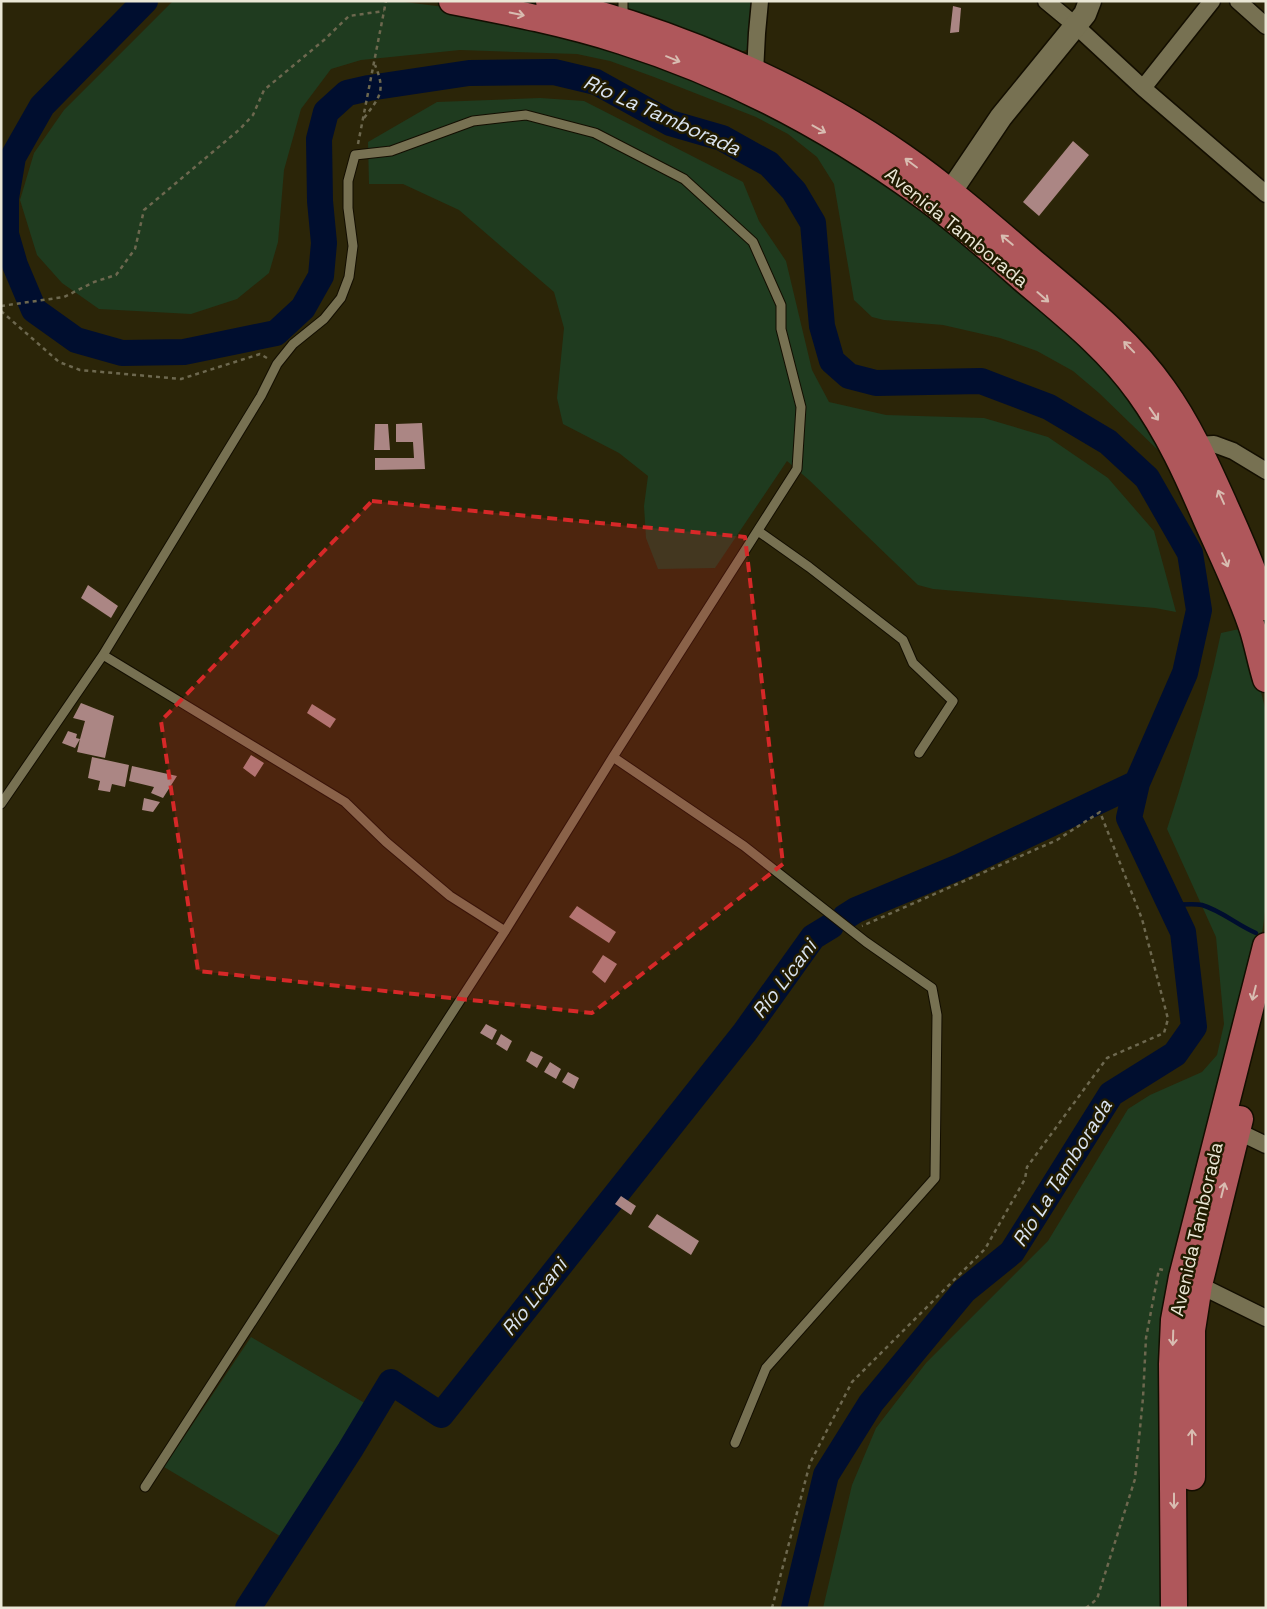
<svg xmlns="http://www.w3.org/2000/svg" width="1267" height="1609" viewBox="0 0 1267 1609" font-family="'Space Grotesk',sans-serif">
<style>
.green{fill:#1f3b1f}
.lines{fill:none;stroke-linecap:round;stroke-linejoin:round}
.stream{stroke:#000e2f;stroke-width:4.5}
.river{stroke:#000e2f;stroke-width:26}
.building{fill:#ab8684}
.lane-casing{stroke:#130e00;stroke-width:11}
.street-casing{stroke:#130e00;stroke-width:19}
.secondary-casing{stroke:#130e00;stroke-width:25}
.primary-casing{stroke:#130e00;stroke-width:29}
.path{stroke:#6d684f;stroke-width:2.5;stroke-dasharray:4 4;stroke-linecap:butt}
.lane{stroke:#777152;stroke-width:9}
.street{stroke:#777152;stroke-width:16}
.secondary{stroke:#777152;stroke-width:22}
.primary{stroke:#af575b;stroke-width:26}
.oneway{stroke:#d8bcb1}
.marked{fill:#d62828;fill-opacity:0.2;stroke:#d62828;stroke-width:4;stroke-dasharray:10 6;stroke-linejoin:round}
.labels{text-anchor:middle;stroke-width:5;stroke-linejoin:round;paint-order:stroke}
.street-label{font-size:19px;fill:#eae7d6;stroke:#211b00}
.water-label{font-size:20px;font-style:italic;fill:#dae4f1;stroke:#211b00}
</style>
<rect width="100%" height="100%" fill="#2b2508"/>
<path class="green" d="M173 1H396L453 8 644 57 774 114 891 183 1005 274 1125 387 1180 475 1252 656 1265 708 1266 904 1262 934 1203 1165 1167 1608H823L852 1485 876 1428 926 1363 1048 1241 1128 1109 1150 1095 1202 1072 1217 1055 1224 1024 1216 937 1167 829C1188 765 1207 699 1221 633L1239 629 1193 521 1161 453 1099 393 1073 371 1037 351 1000 338 943 325 884 320 872 317 854 300 834 184 817 157 788 134 756 117 654 77 610 61 577 54 460 50 361 60 331 69 301 109 284 170 278 242 269 273 237 299 191 314 99 309 62 283 37 255 20 200 34 153 64 110Z
M627 1H754L749 49 738 53 627 10Z
M540 98 584 101 743 182 759 221 786 261 812 370 829 402 886 415 984 418 1048 437 1108 478 1154 531 1176 612 1155 608 933 589 918 585 809 480 787 461 715 568 658 569 646 538 644 506 648 476 619 453 563 424 557 398 564 328 554 292 459 210 403 184H369L368 142 437 102Z
M251 1337 375 1409 350 1450 290 1542 164 1467Z"/>
<g class="lines">
<path class="stream" d="M1170 905C1180 905 1193 903 1202 905 1222 911 1237 925 1256 933"/>
<path class="river" d="M145 1 42 106 13 157 6 198V234L15 265 34 310 76 340 122 353 184 352 276 333 303 308 321 276 324 243 320 201 319 139 326 112 347 93 369 88 469 73 554 72 596 82 670 123 722 138 769 164 794 191 813 223 822 326 832 361 849 376 876 383 981 381 1049 407 1108 442 1147 478 1190 553 1199 610 1185 673 1137 783 1129 818 1183 932 1194 1027 1175 1054 1111 1094 1012 1252 964 1291 871 1403 826 1475 794 1608
M845 917 856 910 959 867 1137 783
M248 1608 350 1450 391 1382 441 1415 745 1032 813 937 831 926"/>
</g>
<path class="building" d="M953 6 961 8 959 32 950 33Z
M1073 141 1089 155 1039 216 1023 202Z
M422 423 425 469 375 470V458H414L413 442H396V424Z
M375 424H388L390 450H374Z
M88 585 118 606 111 618 81 598Z
M81 703 114 716 105 758 77 752 80 739 75 748 62 743 68 731 77 734 76 738 80 739 85 721 73 718Z
M312 704 336 719 330 728 307 713Z
M251 755 264 763 255 777 243 768Z
M92 757 129 765 125 787 112 784 110 792 98 790 100 781 88 778Z
M132 766 177 776 163 798 151 793 154 787 129 781Z
M144 798 160 802 153 812 142 810Z
M577 906 616 932 609 943 569 917Z
M603 955 617 964 605 983 592 972Z
M486 1024 497 1030 492 1040 480 1033Z
M501 1034 512 1041 507 1051 496 1044Z
M531 1051 543 1057 537 1068 526 1061Z
M550 1062 561 1069 556 1079 544 1072Z
M568 1072 579 1078 574 1089 562 1082Z
M621 1196 636 1206 631 1215 615 1204Z
M657 1214 699 1241 691 1255 648 1227Z"/>
<g class="lines">
<defs>
<path id="lane" d="M623 19V1
M758 531 809 567 903 640 913 663 953 701 919 753
M103 655 345 802 386 842 450 896 505 931
M613 757 744 846 866 942 932 988 937 1015 935 1178 766 1368 735 1443
M1 804 103 655 261 396 277 364 293 344 324 319 341 298 349 277 353 246 348 208V181L355 155 391 151 473 121 526 115 595 133 684 179 753 242 781 305V329L801 407 797 469 613 757 505 931 145 1487"/>
<path id="street" d="M1046 1 1075 25 1143 88 1266 194
M1238 1 1266 26
M755 72 757 33 760 1
M1143 88 1212 1
M1197 445 1214 444 1233 451 1266 471
M1237 1131 1266 1145
M1191 1281 1266 1318"/>
<path id="secondary" d="M941 206 1001 117 1085 14 1090 1"/>
<path id="primary" d="M452 1C509 12 566 23 622 41 729 75 831 129 922 195 957 220 989 249 1022 278 1063 313 1107 347 1139 392 1168 432 1188 476 1207 521 1223 557 1241 593 1253 630 1258 646 1261 663 1266 679
M549 1C671 30 800 85 903 157 949 189 991 226 1033 262 1080 302 1128 339 1163 389 1189 425 1207 466 1225 506 1240 539 1254 572 1266 607
M1192 1477V1330L1199 1285 1240 1119
M1174 1608 1172 1364 1174 1320 1182 1277 1266 946"/>
</defs>
<use href="#lane" class="lane-casing"/>
<use href="#street" class="street-casing"/>
<use href="#secondary" class="secondary-casing"/>
<use href="#primary" class="primary-casing"/>
<path class="path" d="M364 118C380 97 386 91 375 65
M358 144 386 1
M1 306 64 297 94 282 116 275 135 249 144 210 240 129 253 115 264 90 324 40 349 16 384 11
M1 311 59 362 80 370 181 379 260 354 267 358
M772 1608 810 1463 852 1382 985 1249 1025 1179 1027 1167 1107 1058 1164 1033 1168 1019 1142 919 1100 812 1057 840 862 926
M1086 1608 1097 1599 1135 1479 1143 1398 1146 1338 1159 1269 1163 1270"/>
<use href="#lane" class="lane"/>
<use href="#street" class="street"/>
<use href="#secondary" class="secondary"/>
<use href="#primary" class="primary"/>
</g>
<defs><path id="oneway-shaft" d="M-6 0H5M1.5-3L5.5 0L1.5 3" fill="none" stroke-width="1.6" stroke-linecap="round" stroke-linejoin="round" transform="scale(1.25)"/></defs>
<g class="oneway">
<use href="#oneway-shaft" transform="translate(517 14) rotate(12)"/>
<use href="#oneway-shaft" transform="translate(673 59) rotate(22)"/>
<use href="#oneway-shaft" transform="translate(819 129) rotate(29)"/>
<use href="#oneway-shaft" transform="translate(911 163) rotate(-143)"/>
<use href="#oneway-shaft" transform="translate(1007 240) rotate(-140)"/>
<use href="#oneway-shaft" transform="translate(1043 297) rotate(41)"/>
<use href="#oneway-shaft" transform="translate(1129 347) rotate(-134)"/>
<use href="#oneway-shaft" transform="translate(1154 414) rotate(55)"/>
<use href="#oneway-shaft" transform="translate(1221 497) rotate(-114)"/>
<use href="#oneway-shaft" transform="translate(1225 560) rotate(66)"/>
<use href="#oneway-shaft" transform="translate(1254 993) rotate(104)"/>
<use href="#oneway-shaft" transform="translate(1223 1190) rotate(-76)"/>
<use href="#oneway-shaft" transform="translate(1173 1338) rotate(92)"/>
<use href="#oneway-shaft" transform="translate(1192 1437) rotate(-90)"/>
<use href="#oneway-shaft" transform="translate(1174 1501) rotate(90)"/>
</g>
<path class="marked" d="M372 501 745 537 783 864 592 1013 198 971 161 721Z"/>
<g class="labels">
<g class="street-label">
<text transform="translate(957 227) rotate(39)" y="7">Avenida Tamborada</text>
<text transform="translate(1196 1229) rotate(-77)" y="7">Avenida Tamborada</text>
</g>
<g class="water-label">
<text transform="translate(662 115) rotate(24)" y="7">Río La Tamborada</text>
<text transform="translate(784 979) rotate(-53)" y="7">Río Licani</text>
<text transform="translate(1062 1173) rotate(-58)" y="7">Río La Tamborada</text>
<text transform="translate(534 1297) rotate(-52)" y="7">Río Licani</text>
</g>
</g>
<rect width="1267" height="1609" fill="none" stroke="#eae7d6" stroke-width="5"/>
</svg>
